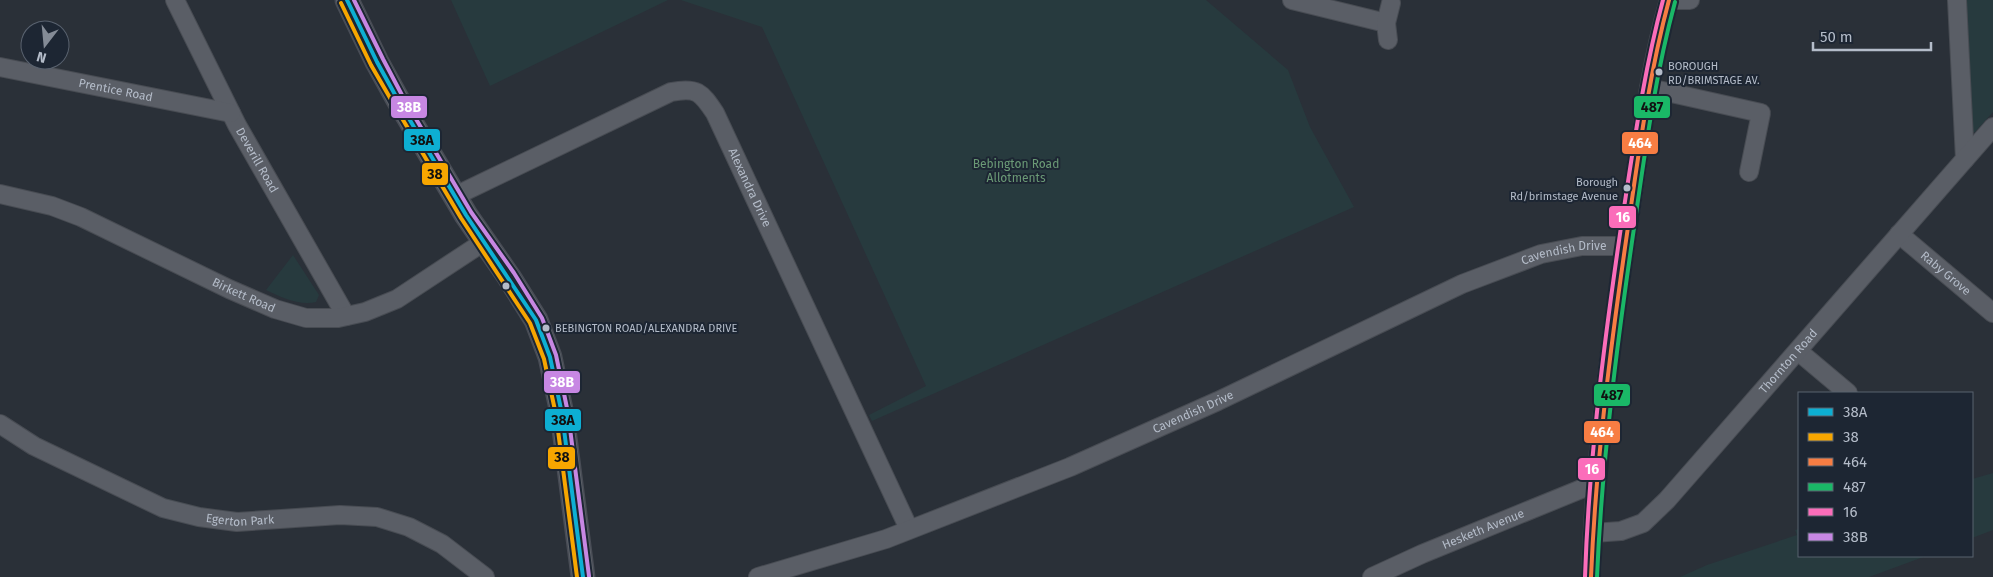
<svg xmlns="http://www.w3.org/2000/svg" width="1993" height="577" viewBox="0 0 1993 577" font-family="'Fira Sans',sans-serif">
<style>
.green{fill:#273a3e}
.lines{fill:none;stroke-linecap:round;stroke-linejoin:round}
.minor-casing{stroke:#484c53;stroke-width:20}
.major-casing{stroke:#484c55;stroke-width:25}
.minor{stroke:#5a5e66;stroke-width:18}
.major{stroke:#5c6168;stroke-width:22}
.bus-1-casing{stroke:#1d2633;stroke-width:8}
.bus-2-casing{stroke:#1d2633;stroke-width:8}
.bus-3-casing{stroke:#1d2633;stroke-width:8}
.bus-4-casing{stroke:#1d2633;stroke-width:8}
.bus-5-casing{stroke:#1d2633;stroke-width:8}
.bus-6-casing{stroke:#1d2633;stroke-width:8}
.bus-1{stroke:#0dafd3;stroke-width:4}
.bus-2{stroke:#f7a600;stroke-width:4}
.bus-3{stroke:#f77d43;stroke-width:4}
.bus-4{stroke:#1ab867;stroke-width:4}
.bus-5{stroke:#fb6dba;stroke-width:4}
.bus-6{stroke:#c787e3;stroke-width:4}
.bus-dot{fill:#b4bcc9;stroke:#1d2633;stroke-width:2}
.labels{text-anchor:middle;stroke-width:4;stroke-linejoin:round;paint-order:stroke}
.bus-label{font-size:11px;fill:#b4bcc9;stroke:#1d2633;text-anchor:start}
.street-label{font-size:12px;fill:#b4bcc9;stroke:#1d2633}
.park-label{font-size:12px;fill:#6b9a76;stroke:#1d2633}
.line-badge{stroke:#1d2633;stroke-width:2}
.badge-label{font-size:14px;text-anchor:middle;font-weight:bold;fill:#fff}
.pale-badge-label{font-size:14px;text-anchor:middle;font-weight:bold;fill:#111}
</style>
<rect width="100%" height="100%" fill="#2a3038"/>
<path class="green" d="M451 0H668L490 86Z
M681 0H1206L1288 70 1310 127 1354 207 872 421 869 415 926 386 762 27Z
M1964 0H1993V112L1975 132H1969Z
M293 255 319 295 316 302C299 306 281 297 266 290Z
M1993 473V530L1972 538V479Z
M1799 529V556H1926L1869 577H1680L1707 565 1797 535 1795 530Z"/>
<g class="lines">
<defs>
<g id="minor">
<path id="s1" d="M175 0 237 125 346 316"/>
<path d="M1292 0 1386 23"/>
<path d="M1669 0H1690"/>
<path d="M1957 0 1965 159"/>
<path d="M1388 40 1386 23 1391 3"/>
<path id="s2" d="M0 67 231 113"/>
<path d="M1649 88 1761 113 1749 172"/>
<path id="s3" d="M0 194 52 206 81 217 229 289 275 309 306 318H338L365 312 397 299 485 241"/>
<path id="s4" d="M455 196 671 92C697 87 701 92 715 113L909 529"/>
<path id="s5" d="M1899 234 1993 313"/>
<path d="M1798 351 1848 393"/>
<path id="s6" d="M0 424 34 446 163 508 199 517 237 522 340 515 377 517 409 527 442 544 485 577"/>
<path id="s7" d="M1593 533 1621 531 1643 523 1667 500 1993 127"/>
<path id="s8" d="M758 577 886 539 1070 467 1218 401 1462 284 1541 254 1582 246H1625"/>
<path id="s9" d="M1372 577 1422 554 1596 483"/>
<path d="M1591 577C1594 455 1612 333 1630 212 1641 141 1649 69 1669 0"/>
</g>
<path id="major" d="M347 0 377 62 398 100 466 215 509 277 536 320 550 357 562 414 583 577"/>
</defs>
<use href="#minor" class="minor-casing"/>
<use href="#major" class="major-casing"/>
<use href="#minor" class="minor"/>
<use href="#major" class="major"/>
<defs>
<path id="bus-1" d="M347 0 377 62 398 100 466 215 536 320 550 357 562 414 583 577"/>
<path id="bus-2" d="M341 3 371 65 393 103 461 218 530 323 544 359 556 415 577 577"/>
<path id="bus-3" d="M1591 577C1596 459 1611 343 1628 227 1639 151 1649 75 1669 0"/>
<path id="bus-4" d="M1597 577C1602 460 1617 344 1634 228 1645 152 1655 76 1675 2"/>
<path id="bus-5" d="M1585 577C1589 459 1604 343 1621 227 1633 151 1643 74 1663 0"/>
<path id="bus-6" d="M354 0 383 59 403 97 471 212 514 273 542 318 556 355 568 413 589 576"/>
</defs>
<use href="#bus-1" class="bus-1-casing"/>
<use href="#bus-2" class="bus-2-casing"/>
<use href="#bus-3" class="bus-3-casing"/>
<use href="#bus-4" class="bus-4-casing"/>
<use href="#bus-5" class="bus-5-casing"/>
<use href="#bus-6" class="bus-6-casing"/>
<use href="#bus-1" class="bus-1"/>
<use href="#bus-2" class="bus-2"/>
<use href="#bus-3" class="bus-3"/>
<use href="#bus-4" class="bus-4"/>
<use href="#bus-5" class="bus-5"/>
<use href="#bus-6" class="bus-6"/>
</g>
<g class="bus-dot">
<circle cx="1659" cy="72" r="4.5"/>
<circle cx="1627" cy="188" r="4.5"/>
<circle cx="506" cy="286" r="4.5"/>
<circle cx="546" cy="328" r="4.5"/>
</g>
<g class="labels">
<g class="bus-label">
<text x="1668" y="70">BOROUGH<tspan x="1668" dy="14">RD/BRIMSTAGE AV.</tspan></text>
<text x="1618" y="186" text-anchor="end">Borough<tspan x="1618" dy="14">Rd/brimstage Avenue</tspan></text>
<text x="555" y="332">BEBINGTON ROAD/ALEXANDRA DRIVE</text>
</g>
<g class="street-label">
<text dy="4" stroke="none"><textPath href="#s2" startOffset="118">Prentice Road</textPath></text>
<text dy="4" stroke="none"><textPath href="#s1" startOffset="180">Deverill Road</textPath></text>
<text dy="4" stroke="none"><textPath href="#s4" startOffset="376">Alexandra Drive</textPath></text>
<text dy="4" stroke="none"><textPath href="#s8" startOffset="871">Cavendish Drive</textPath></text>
<text dy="4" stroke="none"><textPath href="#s5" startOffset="61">Raby Grove</textPath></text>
<text dy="4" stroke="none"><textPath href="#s3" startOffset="265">Birkett Road</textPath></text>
<text dy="4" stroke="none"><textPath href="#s7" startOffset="269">Thornton Road</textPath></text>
<text dy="4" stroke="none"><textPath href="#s8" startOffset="466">Cavendish Drive</textPath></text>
<text dy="4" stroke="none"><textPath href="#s6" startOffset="262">Egerton Park</textPath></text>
<text dy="4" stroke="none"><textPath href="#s9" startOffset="121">Hesketh Avenue</textPath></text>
</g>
<g class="park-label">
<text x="1016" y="168">Bebington Road<tspan x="1016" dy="14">Allotments</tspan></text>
</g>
</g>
<g class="line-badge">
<rect x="1633" y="95" width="38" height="24" rx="5" fill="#1ab867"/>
<rect x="390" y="95" width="38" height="24" rx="5" fill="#c787e3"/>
<rect x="403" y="128" width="38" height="24" rx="5" fill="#0dafd3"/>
<rect x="1621" y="131" width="38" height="24" rx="5" fill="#f77d43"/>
<rect x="421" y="162" width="28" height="24" rx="5" fill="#f7a600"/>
<rect x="1608" y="205" width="29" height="24" rx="5" fill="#fb6dba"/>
<rect x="543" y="370" width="38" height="24" rx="5" fill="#c787e3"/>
<rect x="1593" y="383" width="38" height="24" rx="5" fill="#1ab867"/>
<rect x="544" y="408" width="38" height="24" rx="5" fill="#0dafd3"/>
<rect x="1583" y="420" width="38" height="24" rx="5" fill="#f77d43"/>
<rect x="547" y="446" width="29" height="24" rx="5" fill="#f7a600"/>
<rect x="1577" y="457" width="29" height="24" rx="5" fill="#fb6dba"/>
</g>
<g class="badge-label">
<text x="409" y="112">38B</text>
<text x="1640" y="148">464</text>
<text x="1623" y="222">16</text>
<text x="562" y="387">38B</text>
<text x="1602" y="437">464</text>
<text x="1592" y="474">16</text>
</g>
<g class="pale-badge-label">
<text x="1652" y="112">487</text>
<text x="422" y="145">38A</text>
<text x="435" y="179">38</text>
<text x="1612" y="400">487</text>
<text x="563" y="425">38A</text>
<text x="562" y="462">38</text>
</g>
<rect x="1798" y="392" width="175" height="165" fill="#1d2633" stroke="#59626f"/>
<rect x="1808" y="408" width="25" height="8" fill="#0dafd3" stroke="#59626f"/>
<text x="1843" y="417" font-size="15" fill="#b4bcc9">38A</text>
<rect x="1808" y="433" width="25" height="8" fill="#f7a600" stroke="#59626f"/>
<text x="1843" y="442" font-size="15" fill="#b4bcc9">38</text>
<rect x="1808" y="458" width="25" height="8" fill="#f77d43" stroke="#59626f"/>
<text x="1843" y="467" font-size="15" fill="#b4bcc9">464</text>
<rect x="1808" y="483" width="25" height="8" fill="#1ab867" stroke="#59626f"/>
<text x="1843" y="492" font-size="15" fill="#b4bcc9">487</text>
<rect x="1808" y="508" width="25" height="8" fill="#fb6dba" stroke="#59626f"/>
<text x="1843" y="517" font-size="15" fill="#b4bcc9">16</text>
<rect x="1808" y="533" width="25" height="8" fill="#c787e3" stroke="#59626f"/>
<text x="1843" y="542" font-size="15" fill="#b4bcc9">38B</text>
<g transform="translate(45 45) rotate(196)"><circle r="24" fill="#1d2633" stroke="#59626f"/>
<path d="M0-4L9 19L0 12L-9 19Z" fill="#848b96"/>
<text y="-8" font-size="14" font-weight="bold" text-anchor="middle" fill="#b4bcc9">N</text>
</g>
<path d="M1813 42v8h118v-8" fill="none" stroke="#b4bcc9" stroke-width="2.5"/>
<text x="1820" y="42" font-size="15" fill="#b4bcc9" stroke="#1d2633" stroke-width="4" paint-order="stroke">50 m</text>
</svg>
